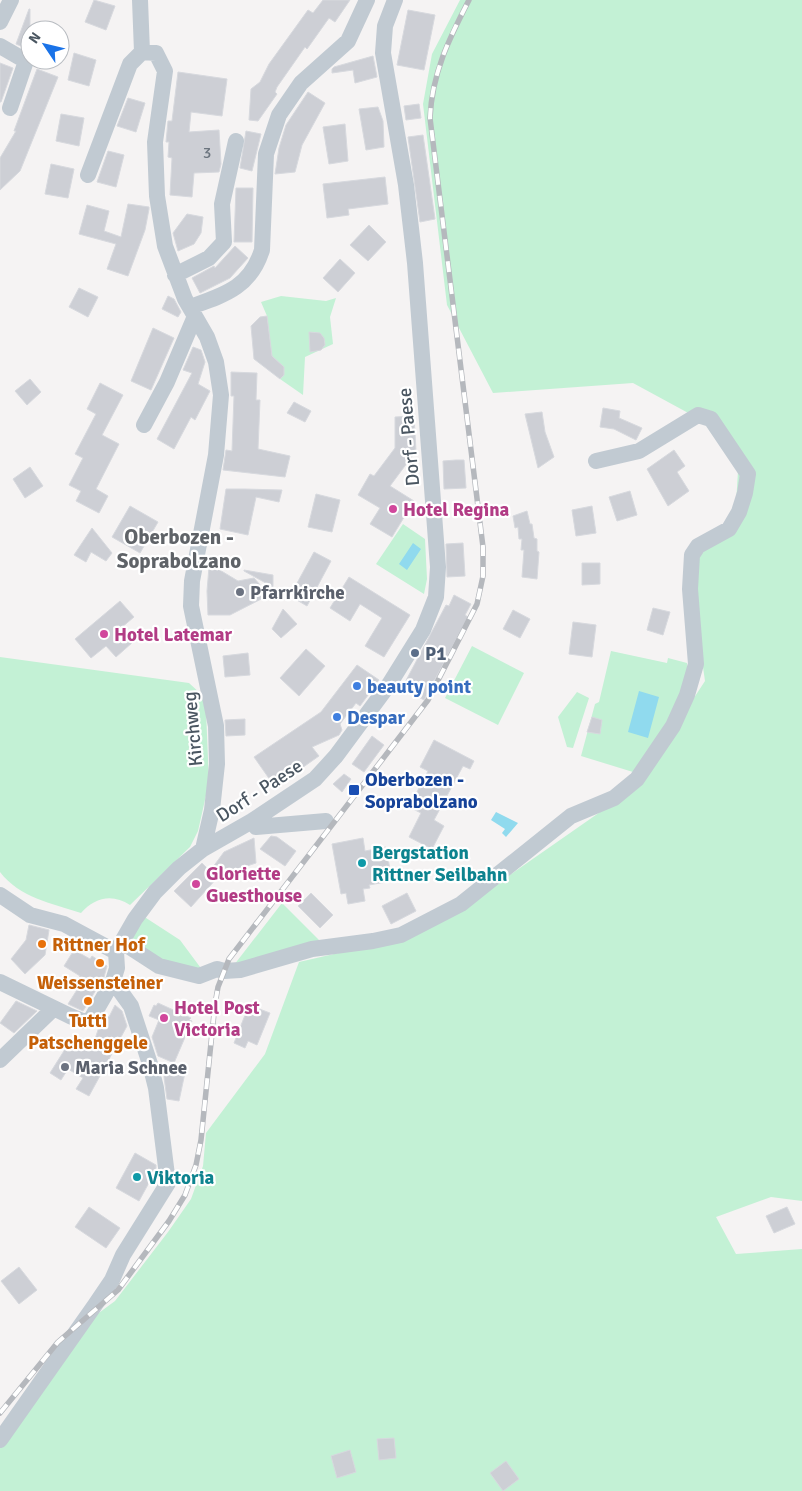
<svg xmlns="http://www.w3.org/2000/svg" width="802" height="1491" viewBox="0 0 802 1491" font-family="Signika,sans-serif">
<style>
.green{fill:#c3f1d5}
.water{fill:#90daee}
.building{fill:#cdcfd5;stroke:#d7d9de}
.lines{fill:none;stroke-linecap:round;stroke-linejoin:round}
.minor{stroke:#c1cad2;stroke-width:16}
.rail-casing{stroke:#b5b8bd;stroke-width:5.5}
.rail{stroke:#fff;stroke-width:4;stroke-dasharray:11;stroke-linecap:butt}
.hotel-dot{fill:#d1479c;stroke:#fff;stroke-width:2}
.worship-dot{fill:#6b7280;stroke:#fff;stroke-width:2}
.service-dot{fill:#5c6f8a;stroke:#fff;stroke-width:2}
.shop-dot{fill:#3f7fe0;stroke:#fff;stroke-width:2}
.transit-dot{fill:#1a4fb4;stroke:#fff;stroke-width:2}
.culture-dot{fill:#0f9aa8;stroke:#fff;stroke-width:2}
.food-dot{fill:#e8710a;stroke:#fff;stroke-width:2}
.labels{text-anchor:middle;stroke-width:4.5;stroke-linejoin:round;paint-order:stroke}
.number-label{font-size:16px;fill:#6b747e}
.street-label{font-size:19px;fill:#4a5661;stroke:#fff}
.hotel-label{font-size:19px;font-weight:bold;fill:#b23c85;stroke:#fff;text-anchor:start}
.worship-label{font-size:19px;font-weight:bold;fill:#5b616d;stroke:#fff;text-anchor:start}
.service-label{font-size:19px;font-weight:bold;fill:#4e5e75;stroke:#fff;text-anchor:start}
.shop-label{font-size:19px;font-weight:bold;fill:#366cbe;stroke:#fff;text-anchor:start}
.transit-label{font-size:19px;font-weight:bold;fill:#164399;stroke:#fff;text-anchor:start}
.culture-label{font-size:19px;font-weight:bold;fill:#0d838f;stroke:#fff;text-anchor:start}
.food-label{font-size:19px;font-weight:bold;fill:#c56008;stroke:#fff}
.quarter-label{font-size:21px;font-weight:bold;fill:#5f6368;stroke:#fff}
</style>
<rect width="100%" height="100%" fill="#f5f3f3"/>
<path class="green" d="M460 0H802V1201L771 1197 716 1217 736 1254 802 1249V1491H0V1440L96 1315 115 1301 168 1232 191 1199 203 1166 206 1133 265 1054 299 962 417 935 468 904 603 810 637 785 705 681 687 556 726 526 736 504 738 471 703 421 633 383 493 393 447 305 423 104 432 54Z
M281 296 326 301 336 298 330 317 333 344 305 357 303 395 280 379 284 375V367L272 356 267 316 261 302Z
M403 524 425 539 427 579 424 594 376 564Z
M472 646 524 673 498 725 445 698Z
M611 651 667 663 668 658 687 663C691 700 653 743 633 772L581 756 595 704 599 702Z
M0 657 189 683 201 694 206 711 209 782 198 831 190 847 130 905C112 893 94 898 81 913 51 903 20 898 0 872Z
M577 692 589 698 573 748 567 747 558 717Z
M282 903 322 943 234 965Z
M143 916 180 940 203 971 160 964 126 942Z"/>
<path class="water" d="M413 543 421 549 407 570 399 564Z
M639 691 659 697 648 738 628 732Z
M496 812 518 823 506 837 502 833 505 829 491 820Z"/>
<path class="building" d="M94 0 115 6 106 30 85 22Z
M323 0H350L335 22 329 18 307 49 305 47 277 87 275 92 277 94 258 121 249 120 251 89 260 82 269 64 308 10 313 13Z
M29 9H30V50L16 44Z
M408 10 435 15 424 70 397 65Z
M74 53 96 60 89 86 68 80Z
M373 56 377 77 355 83 353 70 332 73V69L334 67Z
M0 63 13 68 1 102H0Z
M37 69 58 77 20 171 0 190V158L16 131H14Z
M178 72 227 79 222 116 191 112 189 132 219 130 221 164 219 172 194 173 192 197 170 195 172 158 168 157 169 142H166L168 121H172Z
M308 92 325 103 302 145 295 172 275 174 279 148 286 125Z
M128 98 145 103 136 132 117 126Z
M419 104 421 118 406 120 404 106Z
M378 107 383 121 384 147 366 150 359 109Z
M61 114 84 118 79 146 56 141Z
M345 124 348 161 329 164 323 127Z
M246 131 261 134 252 171 240 168Z
M423 135 435 219 420 222 408 137Z
M108 151 124 155 116 187 97 182Z
M51 164 74 169 68 198 45 194Z
M385 177 388 204 348 209 349 215 327 218 323 184Z
M236 188H253L252 242H234Z
M128 204 149 207V209L145 230 128 276 107 269 116 244 79 234 87 205 109 211 104 231 121 237Z
M187 214 203 217 201 233 194 244 178 251 173 233Z
M369 225 386 242 368 261 350 245Z
M235 246 248 258 230 278 200 293 192 278 214 266 215 268Z
M340 259 355 273 338 292 323 278Z
M79 288 98 297 88 317 69 307Z
M168 296 174 299 181 312 178 317 162 309Z
M267 316 272 356 284 367V375L280 379 254 359 251 326 260 317Z
M153 328 174 338 151 390 131 381Z
M309 332 320 333 324 338 325 345 321 350 310 352Z
M193 347 201 350 205 362 198 384 210 391 195 420 191 417 174 449 157 439 192 373 183 370Z
M231 372 257 373 256 400H260L258 449 290 456 285 477 223 470 226 450 232 451 234 396H231Z
M30 379 41 392 27 405 15 391Z
M100 383 123 395 102 435 119 444 96 489 108 496 99 513 76 501 81 491 69 485 83 458 75 454 96 414 87 409Z
M294 402 311 411 305 422 287 413Z
M603 408 620 411 619 418 642 428 636 440 614 429 600 427Z
M542 412 545 432 554 457 538 468 525 414Z
M414 416 416 451 390 486 414 501 392 537 370 524 380 508 358 495 370 474 374 476 395 448V417Z
M674 450 685 466 677 472 689 491 668 506 647 469Z
M456 460H464L466 488 444 489 443 461Z
M30 467 43 486 25 498 13 479Z
M226 489H244L282 490 279 502 256 497 248 535 220 529Z
M630 491 637 515 617 521 609 497Z
M316 494 340 500 332 532 308 527Z
M130 506 158 522 140 553 112 537Z
M592 506 596 533 576 536 572 510Z
M527 511 530 524H532L534 538 537 539V551L539 552 537 579 522 577 524 550H521L522 539H519L518 527 515 528 513 516Z
M92 528 112 553 106 561 91 552 86 562 74 555Z
M463 543 465 576 447 577 446 544Z
M314 552 331 561 307 606 290 596Z
M582 563H600V584L582 585Z
M209 567 218 569 238 581 254 578 269 595 230 615H208L207 591Z
M244 570 273 575V587L244 571Z
M349 577 410 615 384 657 365 646 382 618 360 604 350 621 330 608Z
M454 595 471 604 465 615 468 617 424 700 402 688 446 605 449 606Z
M120 601 134 617 121 628 133 642 116 657 106 646 91 658 75 639Z
M653 608 670 612 663 635 647 630Z
M283 609 297 624 281 638 272 629Z
M513 610 530 619 520 638 503 629Z
M573 622 596 625 592 657 569 654Z
M306 649 325 666 299 696 280 678Z
M248 653 250 675 225 677 223 656Z
M357 665 379 680 374 687 360 706 356 703 340 724 342 730 339 735 312 747 319 756 275 787 254 757 321 712Z
M592 717 602 720 600 734 587 732Z
M245 719V735L226 736 225 720Z
M372 736 384 745 364 772 352 764Z
M434 740 474 761 470 769 463 766 434 820 444 826 432 849 409 837 421 813 409 807 428 771 420 767Z
M344 774 351 779 342 792 333 784Z
M271 836 277 837 296 851 285 866 260 849Z
M254 838 256 863 241 868 234 875 226 868 191 907 174 891 202 863 210 871 224 852Z
M363 838 365 851 386 847 392 881 369 885 370 888 363 889 365 901 348 904 346 893 341 894 332 844Z
M311 893 333 915 320 928 298 906Z
M407 893 416 911 391 924 382 906Z
M29 925 49 930 45 955 25 974 11 959 26 940Z
M74 950 90 959 92 956 107 966 104 977 83 1011 68 1004 82 982 78 979 80 976 64 966Z
M16 1001 37 1011 14 1033 0 1023Z
M158 1003 191 1018 189 1020 192 1021 174 1063 158 1056 152 1037 159 1020 149 1016 154 1005 156 1006Z
M115 1005 122 1011 127 1026 89 1096 76 1089 83 1078 68 1069 61 1080 50 1073 74 1035 93 1045 100 1024 104 1016 109 1017Z
M249 1005 270 1013 257 1045 248 1041 245 1048 234 1043Z
M166 1064 186 1068 179 1101 167 1099 164 1077Z
M135 1153 156 1165V1170L139 1201 116 1188Z
M89 1207 120 1228 106 1248 75 1227Z
M787 1207 795 1224 774 1233 766 1216Z
M19 1267 37 1290 19 1304 1 1281Z
M394 1438 396 1458 379 1460 377 1439Z
M350 1450 356 1472 337 1478 331 1456Z
M506 1461 519 1479 503 1491 490 1473Z"/>
<g class="lines">
<path class="minor" d="M140 0 142 52 156 53 165 71 155 142 157 196 165 246 185 299 207 337 216 362 221 395 216 455 192 581 191 606 216 726 217 764 212 810 203 849
M0 22 11 0
M0 46 26 61 10 108
M88 175 130 64 142 52
M175 275 209 258 224 242 222 204 236 141
M190 307C224 295 250 288 262 250L266 154 279 115 301 83 348 41 367 0
M144 425 167 382 195 316
M252 821 256 827 326 821
M0 895 30 915 64 924 116 952
M122 942 159 966 199 976 217 969 224 971 240 970 312 949 373 941 401 935 461 904 571 816 614 798 637 779 673 726 687 695 696 664 690 589 692 555 698 546 729 529 739 512 745 493 748 474 711 419 698 415 639 451 596 461
M0 982 70 1016 82 1021 91 1019 113 981 117 968 116 952 135 919 155 892 179 868 203 849 252 821 315 779 336 756 390 683 423 630 436 597 438 567 415 263 406 185 383 53 385 26 395 0
M0 1060 53 1009
M0 1440 95 1305 112 1280 123 1255 168 1183 156 1088 150 1064 131 1006 113 981"/>
<defs>
<path id="rail" d="M0 1413 58 1342 118 1290 169 1221 185 1195 196 1165 201 1140 215 1004 218 987 229 959 428 700 477 604 483 576V547L430 118C432 73 449 39 469 0"/>
</defs>
<use href="#rail" class="rail-casing"/>
<use href="#rail" class="rail"/>
</g>
<g class="hotel-dot">
<circle cx="393" cy="509" r="5"/>
<circle cx="104" cy="634" r="5"/>
<circle cx="196" cy="884" r="5"/>
<circle cx="164" cy="1018" r="5"/>
</g>
<g class="worship-dot">
<circle cx="240" cy="592" r="5"/>
<circle cx="65" cy="1067" r="5"/>
</g>
<circle class="service-dot" cx="415" cy="653" r="5"/>
<g class="shop-dot">
<circle cx="357" cy="686" r="5"/>
<circle cx="337" cy="717" r="5"/>
</g>
<rect class="transit-dot" x="348" y="784" width="12" height="12" rx="2.5"/>
<g class="culture-dot">
<circle cx="362" cy="863" r="5"/>
<circle cx="137" cy="1177" r="5"/>
</g>
<g class="food-dot">
<circle cx="42" cy="944" r="5"/>
<circle cx="100" cy="963" r="5"/>
<circle cx="88" cy="1001" r="5"/>
</g>
<g class="labels">
<g class="number-label">
<text x="207" y="158">3</text>
</g>
<g class="street-label">
<text transform="translate(408 437) rotate(-95)" y="7">Dorf - Paese</text>
<text transform="translate(192 729) rotate(-95)" y="7">Kirchweg</text>
<text transform="translate(259 790) rotate(-33)" y="7">Dorf - Paese</text>
</g>
<g class="hotel-label">
<text x="403" y="516">Hotel Regina</text>
<text x="114" y="641">Hotel Latemar</text>
<text x="206" y="880">Gloriette<tspan x="206" dy="22">Guesthouse</tspan></text>
<text x="174" y="1014">Hotel Post<tspan x="174" dy="22">Victoria</tspan></text>
</g>
<g class="worship-label">
<text x="250" y="599">Pfarrkirche</text>
<text x="75" y="1074">Maria Schnee</text>
</g>
<g class="service-label">
<text x="425" y="660">P1</text>
</g>
<g class="shop-label">
<text x="367" y="693">beauty point</text>
<text x="347" y="724">Despar</text>
</g>
<g class="transit-label">
<text x="365" y="786">Oberbozen -<tspan x="365" dy="22">Soprabolzano</tspan></text>
</g>
<g class="culture-label">
<text x="372" y="859">Bergstation<tspan x="372" dy="22">Rittner Seilbahn</tspan></text>
<text x="147" y="1184">Viktoria</text>
</g>
<g class="food-label">
<text x="52" y="951" text-anchor="start">Rittner Hof</text>
<text x="100" y="989">Weissensteiner</text>
<text x="88" y="1027">Tutti<tspan x="88" dy="22">Patschenggele</tspan></text>
</g>
<g class="quarter-label">
<text x="179" y="544">Oberbozen -<tspan x="179" dy="24">Soprabolzano</tspan></text>
</g>
</g>
<g transform="translate(45 45) rotate(305)"><circle r="24" fill="#ffffff" stroke="#b7bbc0"/>
<path d="M0-4L9 19L0 12L-9 19Z" fill="#1a73e8"/>
<text y="-8" font-size="14" font-weight="bold" text-anchor="middle" fill="#4a5661">N</text>
</g>
</svg>
